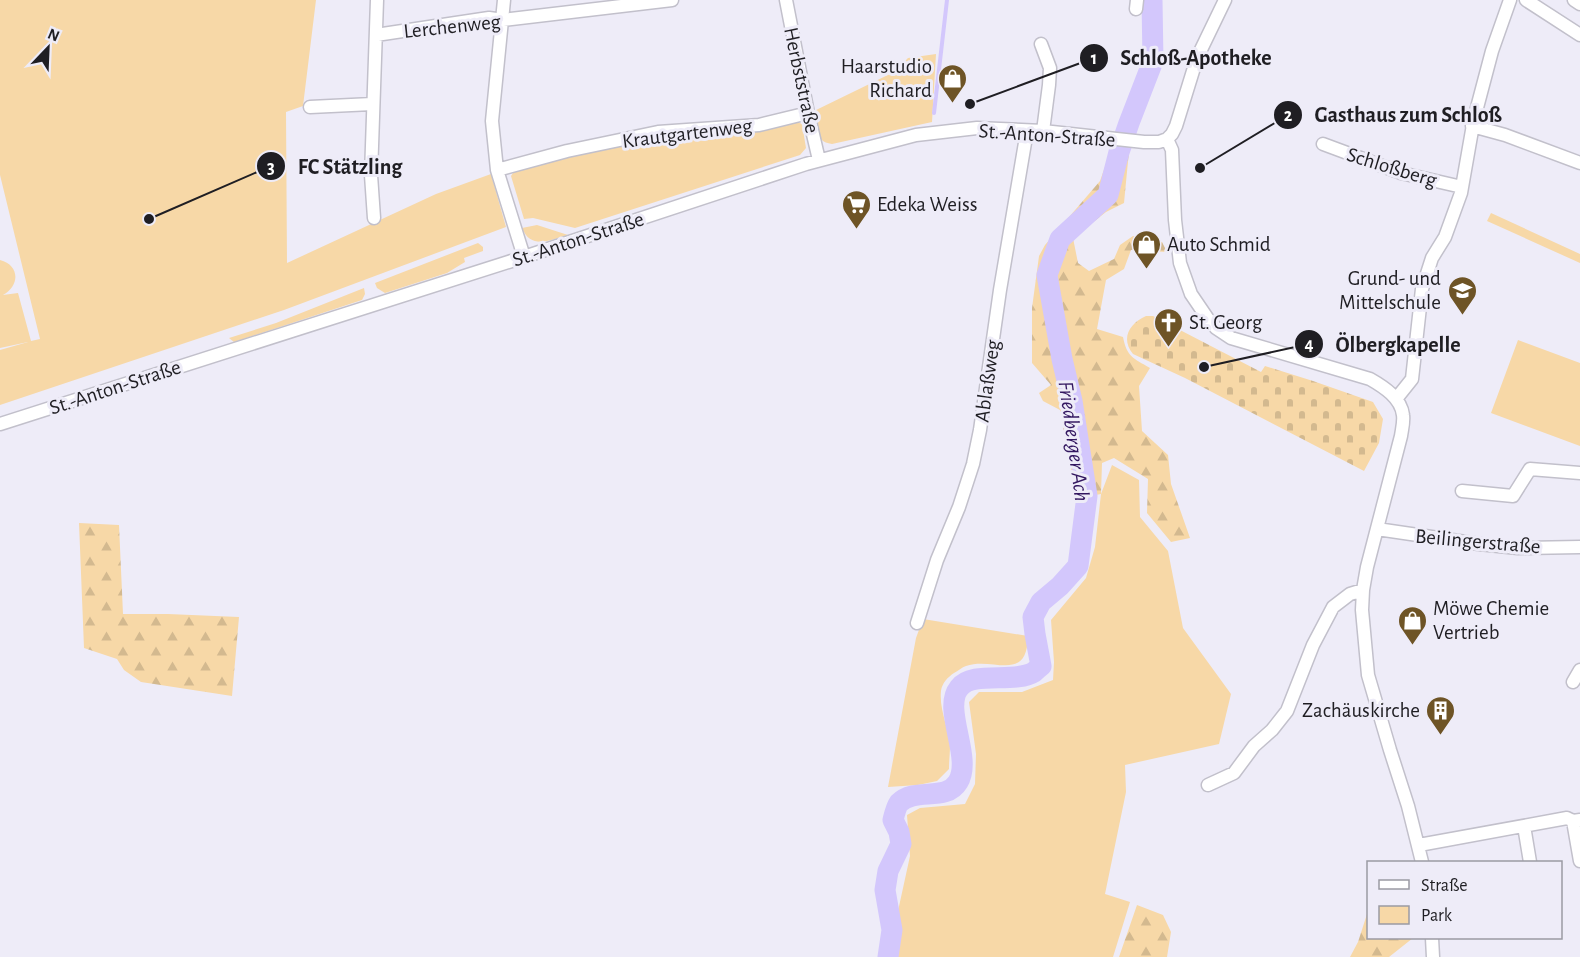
<svg xmlns="http://www.w3.org/2000/svg" width="1580" height="957" viewBox="0 0 1580 957" font-family="'Alegreya Sans',sans-serif">
<style>
.green{fill:#f7d8a7}
.forest{fill:url(#forest-firs)}
.cemetery{fill:url(#cemetery-stones)}
.lines{fill:none;stroke-linecap:round;stroke-linejoin:round}
.stream{stroke:#d3c7fc;stroke-width:4}
.river{stroke:#d3c7fc;stroke-width:21}
.minor-casing{stroke:#c2c0cb;stroke-width:15}
.minor{stroke:#fff;stroke-width:12}
.labels{text-anchor:middle;stroke-width:6;stroke-linejoin:round;paint-order:stroke}
.street-label{font-size:21px;fill:#1f1e23;stroke:#eeecf8}
.poi-label{font-size:21px;fill:#1f1e23;stroke:#eeecf8;text-anchor:start}
.water-label{font-size:22px;font-style:italic;fill:#331760;stroke:#eeecf8}
.leader{fill:none;stroke:#1f1e23;stroke-width:2}
.callout-dot{fill:#1f1e23;stroke:#eeecf8;stroke-width:2}
.mark-label{font-size:18px;text-anchor:middle;font-weight:bold;fill:#fff}
.callout-label{font-size:22px;text-anchor:middle;font-weight:bold;fill:#1f1e23;stroke:#eeecf8;stroke-width:6;stroke-linejoin:round;paint-order:stroke}
</style>
<defs>
<pattern id="forest-firs" width="22" height="20" patternUnits="userSpaceOnUse" patternTransform="scale(1.5)"><rect width="22" height="20" fill="#f7d8a7"/><path d="M5 1l3.5 6h-7zM16 11l3.5 6h-7z" fill="#d3b98f"/></pattern>
<pattern id="cemetery-stones" width="16" height="16" patternUnits="userSpaceOnUse" patternTransform="scale(1.5)"><rect width="16" height="16" fill="#f7d8a7"/><path d="M2 7V4a2 2 0 0 1 4 0v3zM10 15v-3a2 2 0 0 1 4 0v3z" fill="#d3b98f"/></pattern>
</defs>
<rect width="100%" height="100%" fill="#eeecf8"/>
<path class="green" d="M0 0H316L303 106 286 112 287 263 436 194 491 174 506 227 284 310 0 405V350L28 342 0 348V260C20 265 20 286 3 295L18 293 31 341 40 339 0 175Z
M936 54 932 122 832 144C813 141 817 127 814 111L894 72 908 58Z
M795 121 802 124 806 148 800 155 575 228 533 218 524 219 511 176 515 170 524 167 672 135Z
M1491 213 1580 254V263L1487 221Z
M537 225 568 235C550 240 531 250 522 228Z
M478 243 483 247V251L464 258 465 262 447 273 385 293 377 288 375 283Z
M364 288 365 294 362 300 234 342 229 338 276 323Z
M1518 340 1580 363V446L1491 413Z
M1112 465 1139 480 1140 517 1168 551 1183 628 1231 694 1219 744 1125 765 1126 792 1105 894 1130 902 1113 957H897L898 911 910 856 907 815 920 808 965 804 975 784 976 754 969 702 979 692H1022L1053 680 1054 662 1051 620 1086 578 1095 547 1101 494Z
M923 619 1028 636C1027 684 993 656 966 666 962 667 958 671 954 673 948 677 942 683 941 691 939 710 949 728 950 746 950 753 949 761 949 769L937 781 918 785 888 787 916 638Z"/>
<path class="forest" d="M1111 150 1129 151 1124 203 1106 212 1073 238 1078 263 1089 271 1114 259 1120 245 1133 236 1162 242 1167 252 1131 250 1124 269 1106 280 1097 329 1123 337C1127 357 1133 358 1150 368L1139 386 1142 431 1168 455 1171 484 1190 538 1171 542 1147 513 1148 479 1114 458 1102 463 1101 494 1079 498 1070 465 1060 410 1043 401 1039 393 1051 385 1032 363V308L1039 256 1045 245 1100 181Z
M79 523 119 525 123 614H168L239 617 232 696 141 682 124 670 117 659 84 648Z
M1137 905 1163 915 1171 932 1167 957H1119Z
M1368 911V938H1413L1389 957H1350L1358 942Z"/>
<path class="cemetery" d="M1146 316H1153L1261 372 1265 366 1313 381 1373 402 1383 419 1379 443 1364 471 1185 378 1133 354C1120 338 1130 323 1146 316Z"/>
<g class="lines">
<path class="stream" d="M934 113 947 0"/>
<path class="river" d="M888 957 892 930 885 890 888 871 901 844 899 832 893 820C894 816 896 807 899 803 915 787 946 802 958 782 973 758 942 709 959 688 972 670 1015 684 1034 672 1036 670 1038 668 1041 666L1035 634 1033 617 1041 602 1060 586 1078 566 1087 496 1072 401 1062 359 1047 275 1060 239 1108 195 1119 152 1129 123 1153 61 1152 0"/>
<defs>
<path id="minor" d="M504 0 492 121 497 170 524 257
M786 0 808 113 819 160
M1526 0 1580 35
M1574 0 1580 4
M1136 9 1137 0
M376 35 489 18 503 20 672 0
M1041 44 1050 68 1049 85 1043 131
M310 107 372 104
M1472 126 1505 135 1580 163
M1167 139 1172 150 1175 220 1180 263 1191 294 1208 319 1216 328 1231 338 1370 379C1384 387 1401 398 1403 415 1404 422 1402 429 1401 436L1367 567 1363 590 1362 610 1368 675 1390 750 1408 806 1422 862
M1167 139 1172 134 1176 126 1197 58 1225 0
M1323 144 1401 173 1462 187
M497 170 567 151 658 132 759 125 808 113
M374 218 371 175 377 0
M1396 399 1412 379 1422 289 1432 258 1445 237 1461 193 1474 119 1492 51 1510 0
M0 424 524 257 806 164 916 135 977 128 1043 131 1144 142H1159L1167 139
M1462 491 1513 496 1530 469 1580 473
M1377 529 1479 544 1518 548 1580 547
M917 623 937 560 959 507 973 464 980 430 1000 290 1027 131
M1573 682 1580 670
M1208 785 1234 773 1254 746 1272 730 1287 711 1313 645 1333 607 1350 594 1363 590
M1573 821 1580 861
M1524 826 1530 862
M1419 845 1567 818 1573 821 1580 820
M1432 938 1433 957"/>
</defs>
<use href="#minor" class="minor-casing"/>
<use href="#minor" class="minor"/>
</g>
<defs>
<symbol id="shop-pin" viewBox="-11 -11 22 30"><path d="M0 17L-7.5 6A9.5 9.5 0 1 1 7.5 6Z" fill="#6e5426" stroke="#eeecf8"/><path d="M-5-2.5h2.3a2.7 3.5 0 0 1 5.4 0H5L5.5 6h-11ZM-1.5-2.5h3a1.5 2.3 0 0 0-3 0Z" fill="#fff"/></symbol>
<symbol id="supermarket-pin" viewBox="-11 -11 22 30"><path d="M0 17L-7.5 6A9.5 9.5 0 1 1 7.5 6Z" fill="#6e5426" stroke="#eeecf8"/><path d="M-6-5.5h2.5l.6 2H6L4.5 2H-2.5L-4.4-4H-6ZM-1.5 3.2a1.3 1.3 0 1 0 .1 0ZM3 3.2a1.3 1.3 0 1 0 .1 0Z" fill="#fff"/></symbol>
<symbol id="school-pin" viewBox="-11 -11 22 30"><path d="M0 17L-7.5 6A9.5 9.5 0 1 1 7.5 6Z" fill="#6e5426" stroke="#eeecf8"/><path d="M0-5L7-2L0 1L-7-2ZM-4 1L0 2.5L4 1V4Q0 6-4 4Z" fill="#fff"/></symbol>
<symbol id="church-pin" viewBox="-11 -11 22 30"><path d="M0 17L-7.5 6A9.5 9.5 0 1 1 7.5 6Z" fill="#6e5426" stroke="#eeecf8"/><path d="M-1.2-6h2.4v3.5h3.3v2.4h-3.3V6h-2.4V-.1h-3.3v-2.4h3.3Z" fill="#fff"/></symbol>
<symbol id="building-pin" viewBox="-11 -11 22 30"><path d="M0 17L-7.5 6A9.5 9.5 0 1 1 7.5 6Z" fill="#6e5426" stroke="#eeecf8"/><path d="M-4-6H4V6H1V3H-1V6H-4ZM-2.5-4.3h1.7v1.8h-1.7ZM.8-4.3h1.7v1.8H.8ZM-2.5-1h1.7V.8h-1.7ZM.8-1h1.7V.8H.8Z" fill="#fff"/></symbol>
</defs>
<g fill-rule="evenodd">
<use href="#shop-pin" x="936" y="62" width="33" height="45"/>
<use href="#supermarket-pin" x="840" y="188" width="33" height="45"/>
<use href="#shop-pin" x="1130" y="228" width="33" height="45"/>
<use href="#school-pin" x="1446" y="274" width="33" height="45"/>
<use href="#church-pin" x="1152" y="306" width="33" height="45"/>
<use href="#shop-pin" x="1396" y="604" width="33" height="45"/>
<use href="#building-pin" x="1424" y="694" width="33" height="45"/>
</g>
<g class="labels">
<g class="street-label">
<text transform="translate(452 26) rotate(-6)" y="7">Lerchenweg</text>
<text transform="translate(802 80) rotate(78)" y="7">Herbststraße</text>
<text transform="translate(687 133) rotate(-7)" y="7">Krautgartenweg</text>
<text transform="translate(1047 135) rotate(4)" y="7">St.-Anton-Straße</text>
<text transform="translate(1392 167) rotate(17)" y="7">Schloßberg</text>
<text transform="translate(578 239) rotate(-18)" y="7">St.-Anton-Straße</text>
<text transform="translate(987 381) rotate(-82)" y="7">Ablaßweg</text>
<text transform="translate(115 387) rotate(-18)" y="7">St.-Anton-Straße</text>
<text transform="translate(1478 541) rotate(5)" y="7">Beilingerstraße</text>
</g>
<g class="poi-label">
<text x="932" y="73" text-anchor="end">Haarstudio<tspan x="932" dy="24">Richard</tspan></text>
<text x="877" y="211">Edeka Weiss</text>
<text x="1167" y="251">Auto Schmid</text>
<text x="1441" y="285" text-anchor="end">Grund- und<tspan x="1441" dy="24">Mittelschule</tspan></text>
<text x="1189" y="329">St. Georg</text>
<text x="1433" y="615">Möwe Chemie<tspan x="1433" dy="24">Vertrieb</tspan></text>
<text x="1420" y="717" text-anchor="end">Zachäuskirche</text>
</g>
<g class="water-label">
<text transform="translate(1075 441) rotate(82)" y="8">Friedberger Ach</text>
</g>
</g>
<path class="leader" d="M970 104L1094 58M1200 168L1288 115M149 219L271 166M1204 367L1309 344"/>
<g class="callout-dot">
<circle cx="970" cy="104" r="6"/>
<circle cx="1200" cy="168" r="6"/>
<circle cx="149" cy="219" r="6"/>
<circle cx="1204" cy="367" r="6"/>
<circle cx="1094" cy="58" r="15"/>
<circle cx="1288" cy="115" r="15"/>
<circle cx="271" cy="166" r="15"/>
<circle cx="1309" cy="344" r="15"/>
</g>
<g class="mark-label">
<text x="1094" y="64">1</text>
<text x="1288" y="121">2</text>
<text x="271" y="173">3</text>
<text x="1309" y="350">4</text>
</g>
<g class="callout-label">
<text x="1196" y="65">Schloß-Apotheke</text>
<text x="1408" y="122">Gasthaus zum Schloß</text>
<text x="350" y="174">FC Stätzling</text>
<text x="1398" y="352">Ölbergkapelle</text>
</g>
<rect x="1367" y="861" width="195" height="78" fill="#eeecf8" stroke="#9b9aa3" stroke-width="1.5"/>
<rect x="1379" y="880" width="30" height="9" fill="#ffffff" stroke="#9b9aa3" stroke-width="1.5"/>
<text x="1421" y="891" font-size="18" fill="#1f1e23">Straße</text>
<rect x="1379" y="906" width="30" height="18" fill="#f7d8a7" stroke="#9b9aa3" stroke-width="1.5"/>
<text x="1421" y="921" font-size="18" fill="#1f1e23">Park</text>
<g transform="translate(48 48) rotate(23)" stroke="#eeecf8" stroke-width="4.5" paint-order="stroke">
<path d="M0-4.5L10 22L0 15L-10 22Z" fill="#1f1e23"/>
<text y="-9" font-size="16" font-weight="bold" text-anchor="middle" fill="#1f1e23">N</text>
</g>
</svg>
